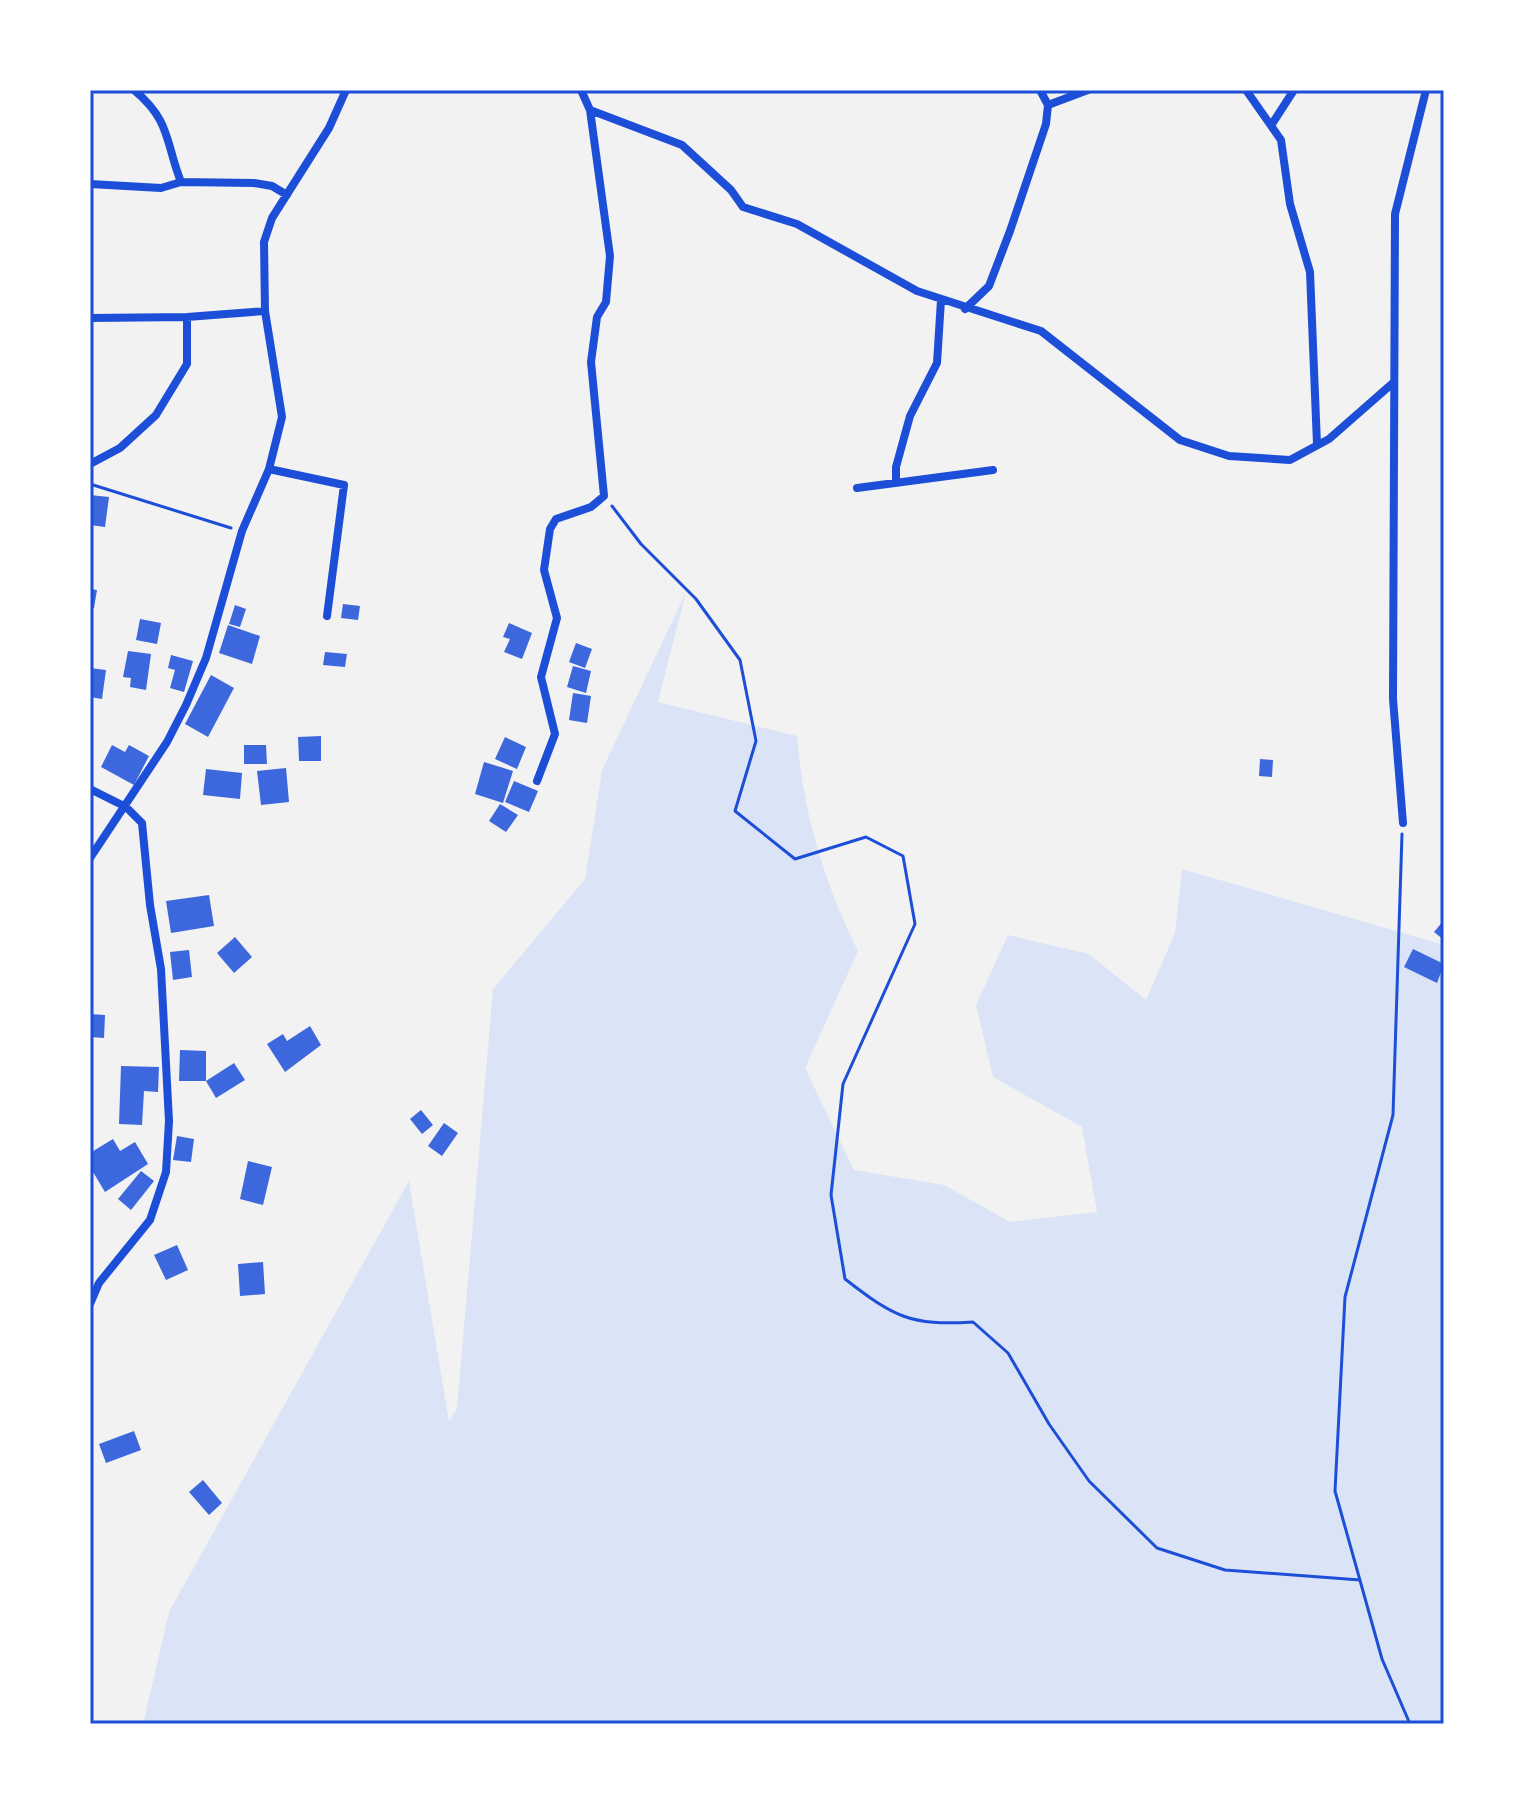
<svg xmlns="http://www.w3.org/2000/svg" width="1534" height="1814" viewBox="0 0 1534 1814" font-family="'Open Sans',sans-serif">
<style>
.green{fill:#dbe4f7}
.building{fill:#3d67dc}
.lines{fill:none;stroke-linecap:round;stroke-linejoin:round}
.path{stroke:#1d4ed8;stroke-width:3}
.minor{stroke:#1d4ed8;stroke-width:8}
.neatline{fill:none;stroke:#1d4ed8;stroke-width:3}
</style>
<rect width="100%" height="100%" fill="#f2f2f2"/>
<path class="green" d="M686 592 658 702 797 736C803 813 824 882 858 951L805 1068 854 1170 944 1185 1010 1222 1097 1212 1082 1127 993 1077 976 1005 1008 935 1089 954 1146 1000 1175 933 1182 869 1444 945V1724H143L169 1612 409 1181 449 1421 457 1408 493 989 585 879 602 770Z"/>
<path class="building" d="M90 495 109 497 105 527 90 525Z
M90 589 97 590 94 608H90Z
M343 604 360 606 358 620 341 618Z
M235 605 246 609 240 627 229 624Z
M140 619 161 623 157 644 136 640Z
M509 623 532 633 522 659 504 652 510 639 503 637Z
M228 625 260 636 252 664 219 653Z
M576 643 592 649 585 668 569 662Z
M128 651 151 654 146 690 130 687 131 678 123 677Z
M325 652 347 654 345 667 323 665Z
M171 655 193 661 184 692 170 688 175 670 168 668Z
M573 666 591 671 586 693 567 687Z
M90 668 106 670 102 699 90 697Z
M211 675 234 688 208 737 185 724Z
M573 693 591 696 587 723 569 720Z
M321 736V761H299L298 737Z
M505 737 526 747 517 769 495 759Z
M112 745 125 752 129 745 149 756 134 785 101 767Z
M244 745H266L267 764H244Z
M1260 759 1273 760 1272 777 1259 776Z
M484 762 513 771 503 803 475 794Z
M286 768 289 802 261 805 257 771Z
M206 769 242 773 240 799 203 795Z
M514 781 538 791 529 812 505 802Z
M500 804 518 815 506 832 489 821Z
M209 895 214 926 171 933 166 901Z
M1444 920V940L1434 932Z
M235 937 252 957 234 973 217 953Z
M1413 949 1444 964 1437 983 1404 967Z
M189 950 192 977 173 980 170 952Z
M90 1014 105 1015 104 1038 90 1037Z
M310 1026 321 1045 285 1072 267 1044 283 1034 287 1041Z
M180 1050 206 1051V1081H179Z
M234 1063 245 1080 216 1098 206 1081Z
M121 1066 159 1067 158 1092 144 1091 142 1125 119 1124Z
M421 1110 433 1125 422 1134 410 1119Z
M444 1123 458 1133 442 1156 428 1146Z
M177 1136 194 1139 191 1162 173 1160Z
M113 1139 120 1151 135 1142 148 1164 105 1192 90 1167V1153Z
M248 1161 272 1167 263 1205 240 1199Z
M141 1171 154 1181 131 1210 118 1199Z
M177 1245 188 1270 166 1280 154 1255Z
M263 1262 265 1294 240 1296 238 1264Z
M134 1431 141 1450 106 1463 99 1444Z
M203 1480 222 1503 209 1515 189 1492Z"/>
<g class="lines">
<path class="path" d="M90 484 231 528
M612 506 641 544 696 599 740 660 756 741 735 811 795 859 866 837 903 856 915 924 843 1084 831 1195 845 1279C894 1317 910 1326 973 1322L1008 1353 1049 1424 1089 1481 1157 1548 1225 1570 1360 1580
M1402 834 1393 1115 1345 1297 1335 1491 1382 1659 1410 1724"/>
<path class="minor" d="M134 90C171 121 165 141 181 182
M1246 90 1281 140 1290 204 1310 272 1317 444
M1048 105 1088 90
M590 110 682 145 731 190 743 207 797 224 917 291 1041 331 1180 440 1229 456 1290 460 1329 439 1394 382
M1272 124 1294 90
M90 184 161 188 181 182 254 183 272 186 287 195
M965 309 989 286 1010 231 1046 124 1048 105 1040 90
M90 318 187 317 265 311
M90 464 120 448 156 415 187 364V317
M269 469 344 485 327 616
M896 483V467L910 416 937 363 941 300
M857 488 993 470
M537 781 555 734 541 677 557 618 544 570 550 529 556 519 591 507 604 496 591 362 597 317 606 302 610 256 590 110 581 90
M90 789 126 807 142 823 150 905 161 969 169 1121 166 1172 150 1220 99 1283 90 1304
M1403 823 1393 699 1395 214 1426 90
M90 858 167 742 186 705 206 658 242 531 269 469 282 417 265 311 264 242 272 218 329 128 346 90"/>
</g>
<rect width="1534" height="1814" fill="none" stroke="#ffffff" stroke-width="184"/>
<rect x="92" y="92" width="1350" height="1630" class="neatline"/>
</svg>
